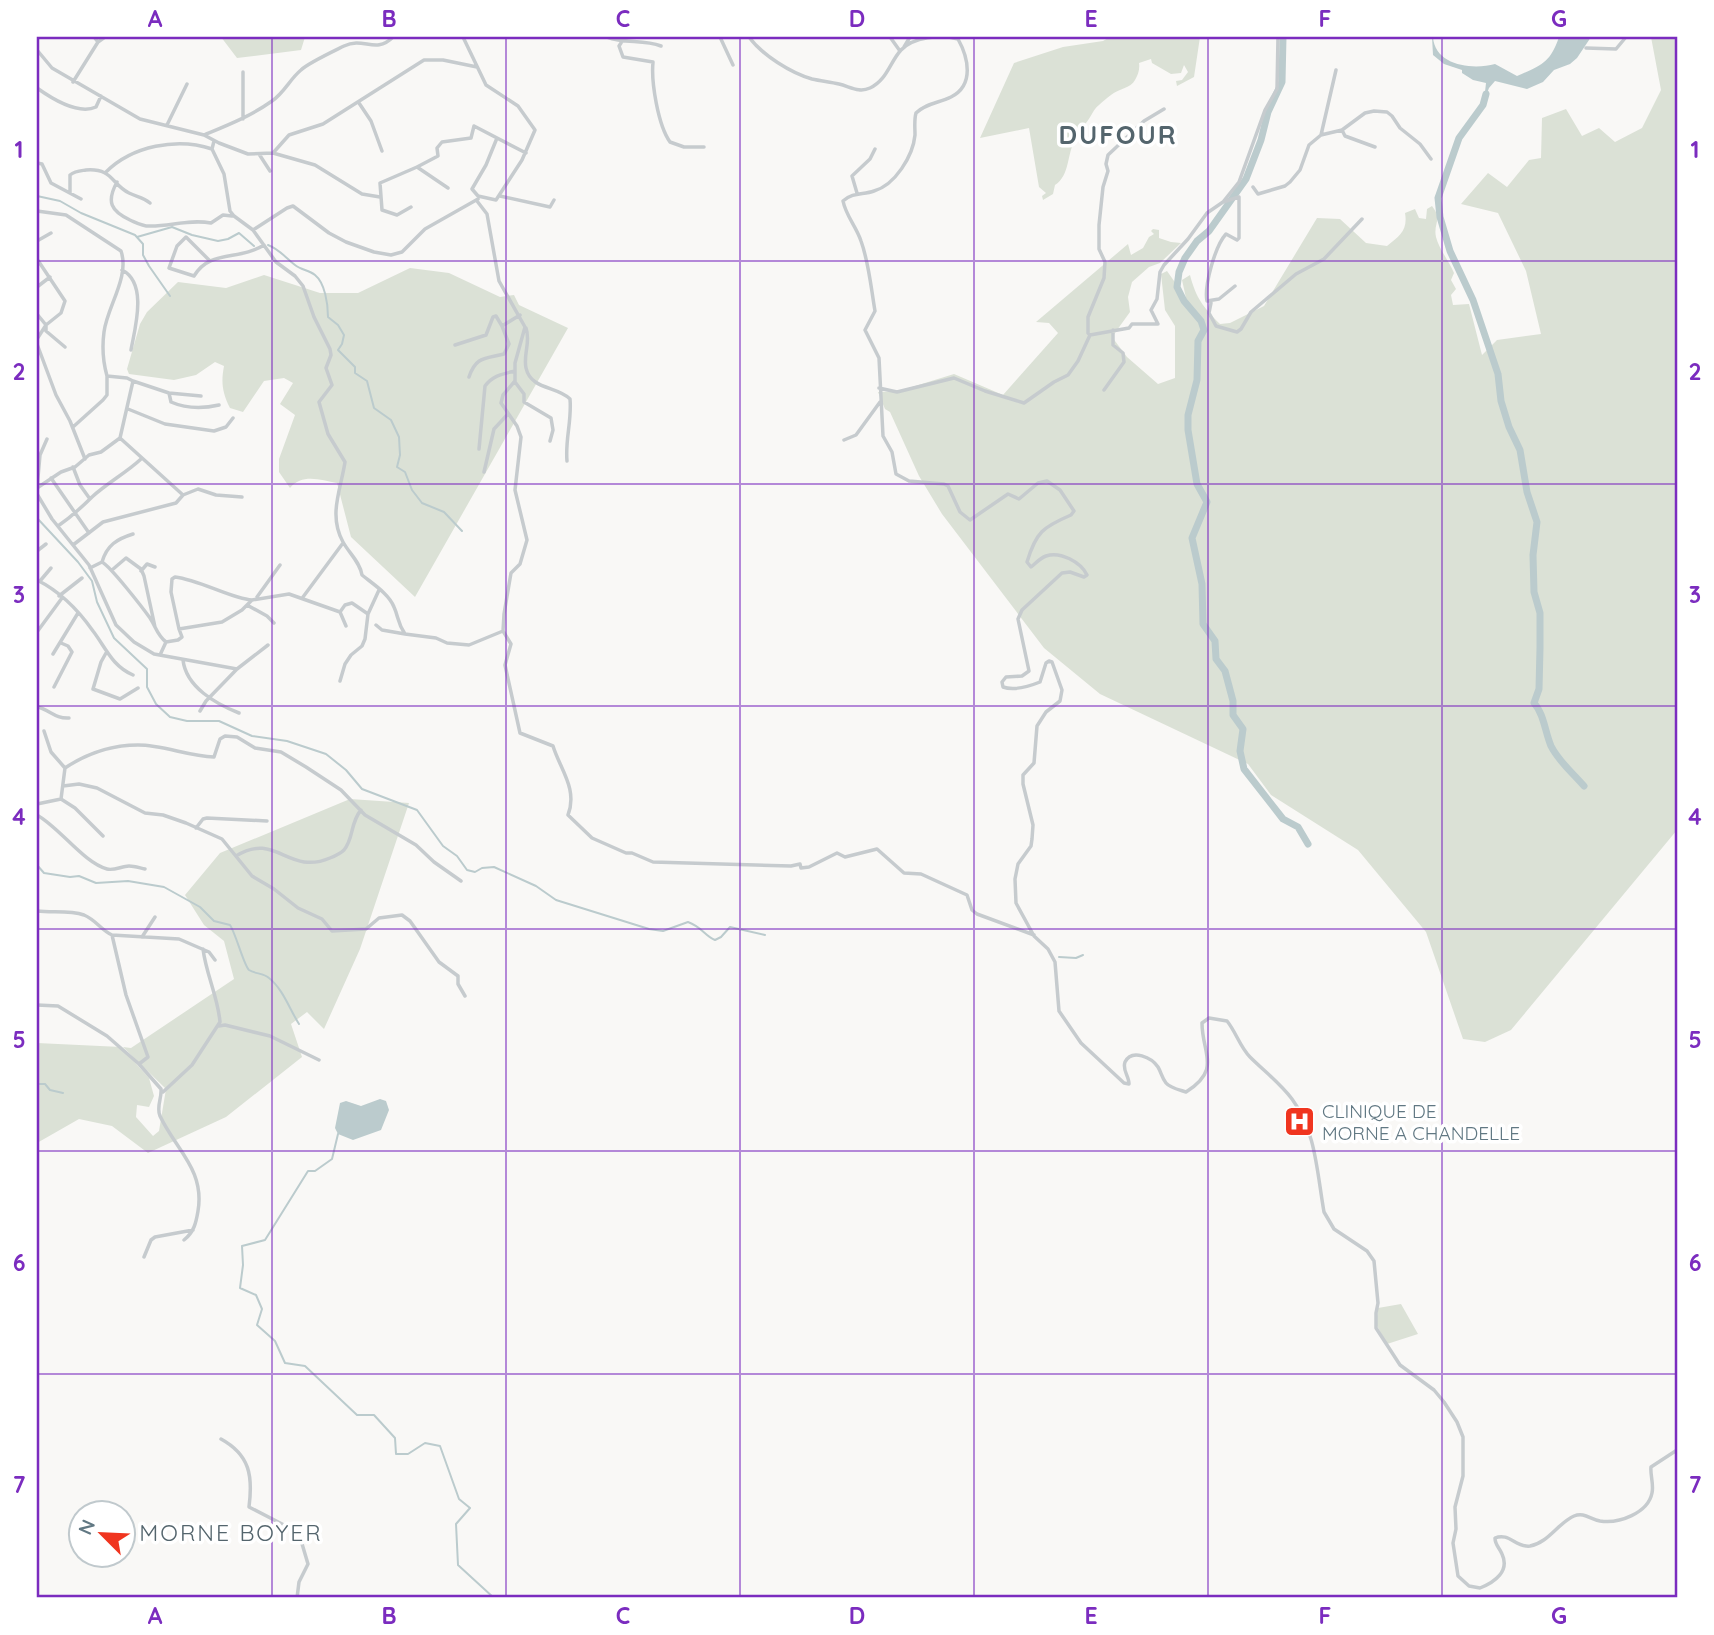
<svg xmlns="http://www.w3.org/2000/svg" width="1714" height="1635" font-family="Quicksand,sans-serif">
<rect width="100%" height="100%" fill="#f9f8f6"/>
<path fill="#dbe1d6" d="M221 37H305L301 50 237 58Z
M1110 37H1200L1194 77 1177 86 1176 81 1182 80 1188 72 1184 65 1181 73 1171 74 1152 63 1151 59 1139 63C1140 69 1138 75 1135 80 1131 88 1118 89 1111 95 1107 98 1103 101 1099 105 1091 111 1090 124 1077 130L1076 135 1072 137 1071 140H1075C1067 153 1070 176 1055 185L1053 194 1043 200 1042 196 1046 193 1039 187 1029 128 980 138 1014 63 1063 47 1103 41Z
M1651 37H1677V830L1511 1030 1485 1042 1463 1039 1426 932 1358 850 1271 795 1248 764 1100 694 1044 648 942 514 919 476 890 412 885 409 878 392 899 391 954 374 1003 395 1058 333 1049 323 1036 322 1128 244 1131 255 1143 248 1149 237 1154 234 1151 231 1153 229 1159 230V238L1171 242 1181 243 1160 263 1149 267 1132 282 1128 297 1130 312 1112 337 1127 357 1158 384 1175 378V326L1165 310 1161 274 1167 271 1186 298 1182 280 1190 275C1196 298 1203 307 1220 324L1230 323 1264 306 1317 218 1340 219 1366 243 1387 246C1400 236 1408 230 1405 213L1415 209 1419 218 1426 219 1427 209 1432 206C1443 220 1433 223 1436 237 1439 249 1449 261 1454 273L1451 280 1456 289 1451 295 1453 305 1469 304 1482 355 1497 340 1541 334 1526 271 1498 213 1461 204 1488 173 1507 187 1529 160 1541 158 1542 118 1566 109 1582 136 1599 128 1615 142 1642 128 1661 90Z
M410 268 449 273 500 297 514 295 519 305 568 328 415 597 351 537 337 483C321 480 302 473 290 488L279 472V459L295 415 280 404 293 383 284 378 264 381 243 412 230 408C222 392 221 382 224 366L215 362 196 375 174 380 129 374 127 369 140 324 147 312 178 282 226 288 264 275 320 293H358Z
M350 799 409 803 360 949 324 1029 307 1012 291 1024 302 1057 226 1117 148 1153 112 1126 79 1119 37 1143V1043L121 1047 149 1078 154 1096 149 1107 137 1105 136 1117 153 1136 159 1131 166 1089 123 1047 131 1048 234 979 224 941 204 925 185 895 220 853Z
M1401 1304 1418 1334 1387 1344 1376 1324 1378 1308Z"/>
<path fill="#bbcbcd" d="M1432 37H1433C1435 66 1473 70 1495 64L1517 76C1542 65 1550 63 1559 37H1591L1577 58 1570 64 1554 70 1543 82 1527 89 1495 81 1489 88 1484 101 1486 83 1473 80 1462 73V70L1444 64 1433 55Z
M380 1099 386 1101 389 1110 381 1130 353 1140 338 1134 335 1128 340 1103 346 1101 361 1106Z"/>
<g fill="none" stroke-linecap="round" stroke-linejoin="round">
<path stroke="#bbcbcd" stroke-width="2" d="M37 196 60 201 81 213 135 235 143 244V255L149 266 170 296
M137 237 172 227 192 235 218 241 228 239 239 233 254 246
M268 245C279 249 286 258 295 265 301 270 309 270 315 275 325 283 328 304 328 317L338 325 344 335 342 344 338 350 355 367V373L367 381 374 408 391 420 399 437 400 455 397 467 405 472 412 490 422 503 444 512 462 531
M37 518 78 562 92 581 97 602 114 638 147 669V687L156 704 170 717 187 721H219L252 736 287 741 326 754 346 770 362 789 417 810 443 846 457 856 467 870 475 872 482 868 494 867 536 886 556 900 649 929 663 931 688 922C702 927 705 936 715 940L721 937 730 927 765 935
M37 865 44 873 70 877 79 876 96 883 128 881 164 887 200 907 214 921 230 925C236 934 244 966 249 970 255 974 264 973 269 978 283 989 290 1010 299 1024
M1059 957 1076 958 1083 955
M37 1084H45L50 1090 63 1093
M338 1134 332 1159 315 1171H308L265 1240 242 1246 243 1265 240 1288 256 1295 262 1309 257 1325 275 1341 285 1363 305 1366 357 1415H374L395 1438 396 1454H408L425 1443 440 1446 459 1499 470 1508 456 1524 458 1565 494 1598"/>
<path stroke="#bbcbcd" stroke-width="7" d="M1283 37 1282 82 1268 112 1261 140 1246 179 1209 231 1197 241 1185 258 1179 272 1177 287 1184 301 1201 321 1204 330 1198 341 1197 380 1188 415V430L1197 484 1207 502 1192 538 1202 584 1203 624 1215 641 1216 659 1225 671 1233 701V715L1243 729 1240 751 1244 769 1283 819 1298 827 1308 844
M1486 94 1483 105 1459 138 1438 198 1440 217 1450 251 1473 300 1498 374 1501 401 1509 427 1520 450 1527 492 1537 522 1533 555 1534 592 1540 613V648L1539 689 1534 703C1544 714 1545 732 1551 746 1559 762 1572 772 1584 786"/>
<path stroke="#c6cbce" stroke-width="3.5" d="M94 37 98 42
M463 37 486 85 518 106 535 130 522 160 496 200 478 196 472 189 486 165 497 138
M607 37C625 44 643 39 661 46
M720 37 733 65
M749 37C762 55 791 73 812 79 821 81 830 82 839 84 851 87 859 93 870 88 887 80 890 62 901 50 913 37 941 34 958 39 968 57 975 85 951 97 939 103 926 103 916 113 914 120 915 127 915 135 913 156 895 185 874 191 863 195 853 192 843 201 846 216 856 226 861 241 869 263 871 288 875 311L865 330 879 358 883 436 892 452 896 474 909 481 944 484 948 486 960 512 970 520 1008 494 1019 499 1038 483 1047 481 1060 490 1074 511 1071 515C1043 527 1036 532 1027 562L1031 567C1036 563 1040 558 1046 556 1060 551 1081 562 1087 575L1084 577 1070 572 1062 573 1022 610 1018 619 1029 671 1022 676 1006 677 1002 682 1003 687C1014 691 1030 686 1040 682L1046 663 1049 661 1052 662 1062 690 1060 701 1046 712 1037 726 1034 763 1023 775V784L1033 825 1032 839 1031 846 1018 864 1015 879 1016 903 1034 936 1048 949 1055 962 1059 1011 1081 1043 1124 1083 1129 1084C1129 1076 1122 1070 1125 1062 1132 1048 1152 1058 1158 1067 1161 1072 1162 1078 1166 1083 1170 1088 1180 1090 1186 1092 1222 1069 1202 1054 1202 1023L1209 1018 1227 1021C1236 1032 1240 1047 1250 1057 1264 1071 1280 1083 1292 1099 1316 1131 1317 1173 1324 1212L1334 1229 1367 1251 1374 1261 1378 1303 1376 1313V1328L1400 1365 1434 1390 1444 1402 1457 1422 1463 1437V1476L1455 1507 1456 1529 1453 1543 1458 1576 1469 1586 1480 1588C1495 1582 1510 1571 1502 1554 1499 1547 1495 1545 1495 1538 1509 1532 1516 1548 1530 1546 1548 1543 1558 1523 1574 1516 1584 1512 1590 1519 1600 1521 1619 1524 1648 1513 1652 1493 1654 1484 1650 1475 1651 1467L1677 1450
M890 37 900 51
M621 43 619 46 623 57 653 62C651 82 658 125 670 142L684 147H704
M904 47 910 37
M1586 48 1616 49 1626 37
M37 50 52 68 140 119 204 135 219 143 248 154 273 153 315 165 362 194 380 197
M73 82 98 42 105 37
M37 88C51 98 78 115 96 107L101 96
M359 103 371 121 382 151
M243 119V72
M167 125 187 84
M1342 130 1345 136 1375 147
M204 135C228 125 251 116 272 101 284 93 290 79 301 70 308 63 334 51 344 46 364 36 375 55 393 37
M1321 135 1336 70
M214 141 212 149 224 174 230 211 234 216 253 230 276 262 295 276 303 286 314 317 330 349 331 355 326 368 332 385 319 402 328 434 345 462C341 489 328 515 343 542 349 553 360 562 362 575 373 584 389 594 394 607 399 618 397 622 405 634L436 638 447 643 469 645 503 631
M273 153 289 135 323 124 424 60H443L477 67
M259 154 270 171
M37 163 42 164 51 183 81 199
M417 167 438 156 437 148 442 142 471 138 474 126 526 153
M106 172C132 146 177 137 212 149
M117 182C106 202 111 211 130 220 137 223 144 227 151 226 171 226 190 219 211 223L223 215 232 216
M1253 187 1258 194 1285 186 1290 182 1300 170 1309 145 1321 135 1342 130 1365 113 1374 111 1387 112 1392 116 1400 128 1420 144 1431 159
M70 193V175C75 171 79 171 86 170 113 168 111 184 129 193 137 197 143 197 150 203
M857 193 852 176 870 159 875 149
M500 196 550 207 554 200
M477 201 487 214 499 281 525 327 515 363V381L503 395 501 403 517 426 521 437 515 490 527 540 520 564 511 573 504 614 503 631 511 644 505 665 520 733 553 746C560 769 578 789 568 815L592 838 626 853H632L653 862 791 866 800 864 801 868 809 867 837 853 845 857 877 849 904 873 921 874 967 895 972 910 977 914 1034 935
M1223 202 1239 182 1265 110 1277 89 1278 37
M411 207 397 215 382 210 380 183 417 167 448 188
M37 211 66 215 121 251C130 277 107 307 104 332 102 347 103 362 107 376
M253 230 287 208 293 206 329 233 346 242 374 252 391 255 402 252 425 229 478 199
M37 241 51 233
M37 259 65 301 61 313 46 325V331L65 347
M209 260 186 237 177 246 169 268 194 276C210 249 239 261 264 245
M122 270C148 283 135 328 131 350
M37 287 50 277
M1211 303 1209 313 1216 326 1237 332 1241 329 1251 312 1296 274 1324 259 1362 219
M37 314 46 325 37 339
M526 328C531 342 523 354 526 368 531 390 557 386 570 399 572 421 565 439 567 461
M1090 335 1129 328 1132 324H1158L1151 310 1157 299 1160 272 1164 265 1188 239 1207 213 1223 202 1239 197V238L1237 240 1226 234C1215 246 1204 286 1207 301L1219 299 1235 286
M37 344 56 395 70 421 85 459
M455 345 486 335 493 317 496 316 502 326
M469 377C476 356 485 359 504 354L509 344 502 326 520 315
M133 381 169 393 201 396
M515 382 524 394V402L551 418 553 430 550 441
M879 388 897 392 954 378 985 391 1024 403 1054 382 1068 375 1078 361 1090 335 1088 333V317L1104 278 1105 262 1099 249V225L1103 187 1108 171 1106 164 1108 155 1144 121 1164 109
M1104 390 1124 362 1123 353 1113 345V330
M169 393 171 402C187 409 202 409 219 405
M128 409 165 424 214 431 226 427 233 418
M73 427 103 400 107 395V376L127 378 133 381 120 438
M120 438 183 495
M844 440 856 435 880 402
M479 449 485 386C493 375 503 374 515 371
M73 467 80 485 90 499
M484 472 494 429 508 414
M51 478 89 533
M37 488 61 472 75 467 89 455 101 452 120 438
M37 488 40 455 47 439
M37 494 52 519 89 565 116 625 134 642 154 654 237 669 268 645
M58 526C71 517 81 508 92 497 107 483 126 473 141 459
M73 545 103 522 176 503 183 495 198 489 216 495 242 497
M37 551 46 544
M102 562C107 545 117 539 133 534
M90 568 102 562C111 567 142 607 150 618 156 627 157 635 166 642L160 655
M112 570 126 558 141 569 144 576 155 627
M141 571 147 564 155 567
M37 580C59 591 79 611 93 631 106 648 112 666 133 675
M40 581 51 568
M59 596 82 578
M257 597 280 565
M303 597 343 543
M247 605 267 616 274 623
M340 612 345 605 352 603 368 614
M340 612 346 626
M376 625 382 630 405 634
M179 629 171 592 172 579 175 577C200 580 232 599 252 600
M37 632 62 598
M166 642 178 640 182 637 179 629 222 622 242 610 252 600 289 594 340 612
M106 653 101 662 93 689 120 699 138 688
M53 654 78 613
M183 660C186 687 216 704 239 713
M340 681 345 664 351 655 362 646 365 639 368 614 379 590
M54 687 72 652 68 646 61 643
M37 707C49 709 55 719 69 718
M200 711 206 701 237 669
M44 731 51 752 65 768
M63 786 79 784 97 788 145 813 163 815 186 823 222 839 252 876 274 889 298 908 322 919 332 931 366 929 379 918 402 915 410 921 439 962 458 976V984L465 996
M61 799 65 768C86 754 111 745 138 745 163 745 188 756 214 757L220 739 225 736 237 737 255 748 281 752 306 767 341 790 365 815 416 845 434 862 461 881
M37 804 61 799 75 808 103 836
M37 815C60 828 84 863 107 869 114 871 122 866 129 866 134 866 140 868 145 869
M196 828 203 819 207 818 267 821
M236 856C276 831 288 876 330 858 335 856 340 854 344 850 354 838 350 823 361 810
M37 911C52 913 69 910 84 915 96 920 101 930 112 935L179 939 209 952 215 960
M112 935 126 995 148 1057 139 1064
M142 937 155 917
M37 1005 58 1006 107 1036 139 1064 161 1089C162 1098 156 1107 160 1116 176 1150 205 1170 198 1211 196 1223 194 1232 184 1240
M219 1026 225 1025 270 1036 319 1060
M163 1092 192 1065 220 1022C218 997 206 974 203 949
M144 1257 151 1240 155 1237 193 1230
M221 1439C250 1455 253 1476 249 1507L284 1525 300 1537 308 1564 299 1582 297 1598"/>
</g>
<path fill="none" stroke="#7b2cbf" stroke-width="2" stroke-opacity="0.55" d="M272 37V1598M506 37V1598M740 37V1598M974 37V1598M1208 37V1598M1442 37V1598M37 261H1677M37 484H1677M37 706H1677M37 929H1677M37 1151H1677M37 1374H1677"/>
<defs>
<symbol id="hospital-square" viewBox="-11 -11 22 22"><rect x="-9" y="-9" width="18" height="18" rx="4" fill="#f0351f" stroke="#fff"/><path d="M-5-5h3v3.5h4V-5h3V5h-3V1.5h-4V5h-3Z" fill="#fff"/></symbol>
</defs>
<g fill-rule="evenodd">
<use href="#hospital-square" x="1282" y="1104" width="35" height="35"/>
</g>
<g text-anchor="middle" stroke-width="7" stroke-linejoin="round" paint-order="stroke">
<g font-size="19" fill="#617883" stroke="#fff" text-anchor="start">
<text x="1322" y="1118">CLINIQUE DE<tspan x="1322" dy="22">MORNE A CHANDELLE</tspan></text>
</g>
<g font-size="23" letter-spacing="2" fill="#54656d" stroke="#fff">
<text x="231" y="1541">MORNE BOYER</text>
</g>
<g font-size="26" font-weight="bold" letter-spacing="2" fill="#54656d" stroke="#fff">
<text x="1118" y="144">DUFOUR</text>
</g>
</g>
<rect width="1714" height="1635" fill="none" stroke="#ffffff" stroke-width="77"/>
<g transform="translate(102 1534) rotate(294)"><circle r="33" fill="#ffffff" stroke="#c0c9cd" stroke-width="2"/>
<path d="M0-5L12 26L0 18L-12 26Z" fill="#f0351f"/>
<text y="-10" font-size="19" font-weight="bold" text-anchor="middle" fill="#617883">N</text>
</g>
<rect x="38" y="38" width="1638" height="1558" fill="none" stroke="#7b2cbf" stroke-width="2.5"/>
<g font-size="23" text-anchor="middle" font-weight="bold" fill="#7b2cbf">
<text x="155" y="27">A</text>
<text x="389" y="27">B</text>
<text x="623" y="27">C</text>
<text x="857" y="27">D</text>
<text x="1091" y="27">E</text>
<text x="1325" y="27">F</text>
<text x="1559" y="27">G</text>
<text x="19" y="158">1</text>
<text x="1695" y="158">1</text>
<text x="19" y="380">2</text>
<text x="1695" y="380">2</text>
<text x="19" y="603">3</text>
<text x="1695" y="603">3</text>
<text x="19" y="825">4</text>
<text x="1695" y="825">4</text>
<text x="19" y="1048">5</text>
<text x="1695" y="1048">5</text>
<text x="19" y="1271">6</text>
<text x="1695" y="1271">6</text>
<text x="19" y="1493">7</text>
<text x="1695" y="1493">7</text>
<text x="155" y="1624">A</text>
<text x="389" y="1624">B</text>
<text x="623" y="1624">C</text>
<text x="857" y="1624">D</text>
<text x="1091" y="1624">E</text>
<text x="1325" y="1624">F</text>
<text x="1559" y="1624">G</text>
</g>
</svg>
